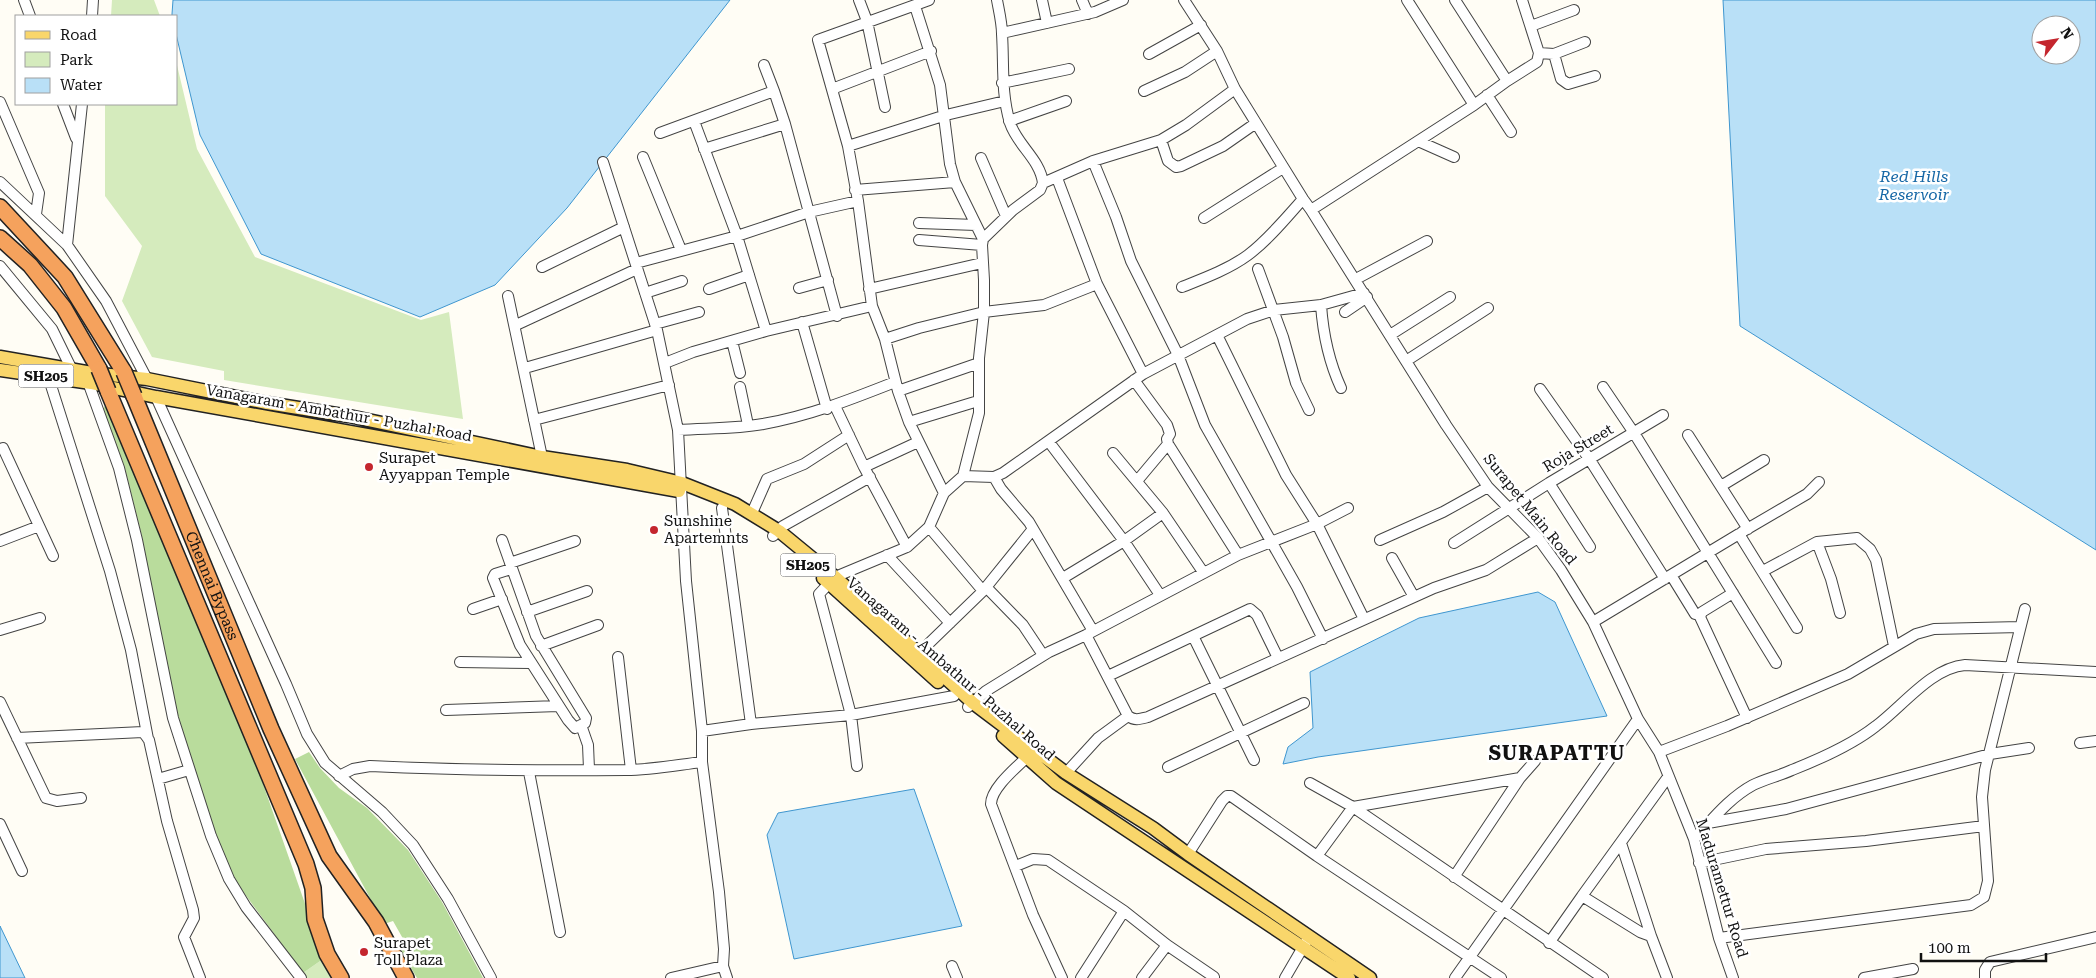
<svg xmlns="http://www.w3.org/2000/svg" width="2096" height="978" font-family="'Roboto Serif',serif">
<rect width="100%" height="100%" fill="#fffdf5"/>
<path fill="#d5ebbd" d="M112 0H154L160 16H111Z
M176 61 197 149 255 257 421 320 449 312 463 419 224 380V371L152 357 122 301 142 246 105 196V104H176Z
M323 959 335 978H306L303 973Z"/>
<path fill="#b9dc9c" d="M106 403 241 721 316 935 323 959 303 973 233 878 215 834 177 717 142 537 124 465 103 410Z
M309 752 320 768 339 788 367 808 408 850 442 902 483 978H417L400 949 406 944 393 921 384 924 295 759Z"/>
<path fill="#b9e0f7" stroke="#3f96cf" fill-rule="evenodd" d="M173 0H730L567 208 495 285 420 317 261 254 200 135 176 34V16H172V14Z
M1723 0H2096V550L1740 326ZM2041 25H2071V55H2041Z
M1538 592 1555 602 1607 716 1318 757 1283 764 1288 747 1313 728 1310 672 1419 618Z
M914 789 962 926 794 959 767 835 778 813Z
M0 926 25 978H0Z"/>
<g fill="none" stroke-linecap="round" stroke-linejoin="round">
<defs>
<path id="minor" d="M24 0 30 16
M859 0 867 21 885 107
M929 0 818 40 848 146 858 201 872 306 885 339 898 391 909 422 944 493
M1042 0 1047 23
M1082 0 1088 14
M1184 0 1217 51 1235 89 1303 199 1311 210 1474 105 1507 81 1455 0
M1407 0 1474 105
M915 6 940 85 950 164 955 182 983 239
M92 16 93 0
M1531 26 1574 10
M1002 33 1095 12 1123 0
M1539 53 1554 54 1561 79 1568 84 1595 76
M1149 54 1201 25
M1554 54 1585 42
M764 65 774 91 785 124 837 316
M1507 81 1537 62 1539 53 1522 0
M1002 83 1069 69
M832 89 931 51
M1144 91 1185 72 1217 51
M1487 95 1511 132
M0 102 39 193 36 214
M63 104 76 138
M694 121 737 236 766 331
M1009 121 1066 101
M660 133 774 91
M1161 140 1168 161 1176 167 1181 166 1223 146 1256 123
M1418 141 1454 157
M848 146 946 115 1005 101
M704 149 785 124
M643 157 681 250
M981 158 1006 216
M1093 161 1116 217 1131 261 1178 355 1205 425 1297 587 1323 639
M603 162 657 330 678 430 686 581 702 731V762L719 892 724 949 723 966 727 978
M1057 178 1097 284 1143 374
M0 182 67 245 106 301 147 379
M1043 183 1093 161 1161 140 1186 125 1235 89
M855 190 955 182
M1311 210 1446 425 1488 487 1538 538 1561 570 1593 622 1638 719 1659 752 1694 839 1719 938 1733 978
M1204 218 1283 168
M919 223 976 225
M919 240 982 245
M67 245 82 104
M636 263 737 236 809 212 858 201
M0 266 52 329 74 374
M542 267 624 227
M1258 269 1283 337 1296 383 1309 410
M1356 279 1427 241
M1182 287C1205 278 1229 269 1248 255 1269 239 1286 218 1303 199
M799 288 828 280
M709 289 749 275
M869 289 982 263
M645 293 682 281
M508 296 542 457
M1321 305C1323 333 1329 362 1341 388
M1345 312 1367 297
M802 322 827 409
M655 324 699 312
M516 325 637 269
M1217 335 1286 475 1317 524 1364 619
M1390 335 1450 297
M885 339 919 328 984 312 1044 305 1097 284
M732 341 740 373
M1406 361 1488 308
M665 363 693 352 766 331 872 306
M525 368 657 330
M48 376 110 571 131 650 148 739
M1134 380 1167 425 1170 434 1167 439 1168 444 1137 481
M88 382 119 468 137 540 173 718 211 836 229 879 246 907 301 978
M740 387 748 425
M1603 387 1634 433 1776 663
M1540 389 1590 460 1665 579
M898 391 979 363
M156 397 286 684 307 734 325 763 382 812 413 845 448 899 491 978
M835 406 864 467 907 547
M534 420 669 385
M909 422 978 401
M678 430C706 428 735 429 763 424 809 416 852 399 895 382
M1688 435 1748 529
M1049 442 1124 541 1160 595
M1168 444 1238 555
M3 448 53 556
M1113 453 1163 513 1203 572
M864 467 918 442
M963 476 994 477 1003 473 1143 374 1247 319 1274 310 1321 305 1364 293
M994 477 1001 489 1029 522 1093 631
M1549 483 1590 547
M1721 486 1764 460
M722 508 751 724
M752 513 767 479 804 464 849 435
M929 527 983 591
M1742 532 1807 494 1819 482
M773 536 783 526 870 477
M502 540 536 636 586 718 585 723 575 728 568 720 520 645 493 578 495 574 511 569
M1380 540 1443 512 1488 487
M0 541 39 526
M1817 542 1831 579 1840 613
M1454 543 1549 483 1663 415
M887 555 950 623
M1392 558 1414 597
M510 563 575 541
M1763 571 1817 542 1857 538 1870 549 1876 560 1894 646
M1671 575 1695 614
M1063 578 1124 541 1163 513
M987 588 1023 625 1043 655
M1733 593 1702 612 1700 617 1747 718
M473 609 502 599
M527 612 587 591
M1593 622 1739 534 1797 628
M0 630 40 618
M1086 635 1128 716C1135 721 1140 719 1148 717L1434 588 1486 570 1538 538
M1193 636 1254 760
M541 646 598 625
M919 653 983 591 1033 529
M618 657 631 770
M460 662 531 663
M1108 676 1250 609 1257 615 1278 658
M0 702 46 798 57 801 81 798
M968 707 986 691 1049 652 1086 635 1238 555 1317 524 1348 508
M446 710 558 706
M581 725 588 745 589 769
M702 731 751 724 851 715 954 696
M17 738 143 732 149 740 167 821 193 910 194 918 184 937 200 978
M2080 743 2096 741
M1659 752 1727 726 1848 674 1916 634 1934 629 2020 627
M1028 756C1017 767 991 788 991 804L1033 915 1062 978
M857 766 851 715 819 594 835 577 907 547 929 527 944 493 963 476 979 413V358L984 312V280L982 245 983 239 1013 210 1040 190 1043 183C1040 159 1017 145 1010 123 1001 93 1004 65 1002 34 1002 23 999 11 997 0
M1168 767 1304 703
M529 772 560 932
M1066 773 1098 738 1128 716
M339 776 353 769 370 766C456 770 541 771 626 770 651 770 677 765 702 762
M158 779 189 770
M1310 783 1353 807 1603 978
M1708 823 1786 809 1990 754 2029 748
M0 824 22 871
M1694 839C1712 820 1729 798 1753 785 1765 779 1779 776 1792 770 1820 759 1852 745 1876 726 1903 706 1931 668 1965 665L2096 672
M1621 843 1651 936
M1188 854 1222 801 1227 796H1231L1317 856 1501 978
M1317 856 1353 807 1520 778
M1699 863 1766 849 1866 841 1984 826
M1016 866 1033 859 1048 860 1124 911 1081 978
M1454 877 1520 778 1535 761
M1582 896 1668 777
M1124 911 1167 945 1214 977
M1719 938 1971 905 1984 897 1988 881 1982 797 1985 770 2025 609
M1549 943 1582 896 1640 932 1651 936 1667 978
M952 966 957 978
M671 978 723 966
M1142 978 1167 945
M1285 978 1306 942
M1455 978 1638 719
M1864 978 1913 969
M1985 978V970L1990 962 2096 937"/>
<path id="major" d="M0 357 92 373 147 379 267 403 349 416 542 457 627 470 682 483 735 504 779 531 835 577 973 703 1066 773 1153 828 1188 854 1370 978
M0 370 91 383 156 397 679 491
M823 578 938 682
M1003 736 1056 783 1349 978"/>
<g id="highway">
<path d="M0 207 65 277 124 372"/>
<path d="M0 238 30 265 64 308 99 369"/>
<path d="M108 391 306 864 313 888 315 919 327 954 341 978"/>
<path id="s1" d="M134 396 271 729 329 856 376 922 406 978"/>
</g>
</defs>
<use href="#minor" stroke="#444" stroke-width="12"/>
<use href="#major" stroke="#222" stroke-width="15"/>
<use href="#highway" stroke="#222" stroke-width="18"/>
<use href="#minor" stroke="#fff" stroke-width="10"/>
<use href="#major" stroke="#f9d66b" stroke-width="12"/>
<use href="#highway" stroke="#f5a25d" stroke-width="15"/>
<defs>
<path id="highway-bridge" d="M99 369 108 391
M124 372 134 396"/>
</defs>
<use href="#highway-bridge" stroke="#222" stroke-width="18" stroke-linecap="butt"/>
<use href="#highway-bridge" stroke="#f5a25d" stroke-width="15"/>
</g>
<g fill="#c4262e" stroke="#fff" stroke-width="2">
<circle cx="369" cy="467" r="5"/>
<circle cx="654" cy="530" r="5"/>
<circle cx="364" cy="952" r="5"/>
</g>
<g text-anchor="middle" stroke-width="5" stroke-linejoin="round" paint-order="stroke">
<g fill="#fff" stroke="#585858" stroke-width="1">
<rect x="18.5" y="364.5" width="55" height="23" rx="4"/>
<rect x="780.5" y="553.5" width="55" height="23" rx="4"/>
</g>
<g font-size="14" font-weight="bold" fill="#111">
<text x="46" y="381">SH205</text>
<text x="808" y="570">SH205</text>
</g>
<g font-size="15" fill="#111" stroke="#fff">
<text transform="translate(339 413) rotate(10)" y="5">Vanagaram - Ambathur - Puzhal Road</text>
<text transform="translate(1578 448) rotate(-31)" y="5">Roja Street</text>
<text transform="translate(1530 509) rotate(51)" y="5">Surapet Main Road</text>
<text dy="5" stroke="none"><textPath href="#s1" startOffset="205">Chennai Bypass</textPath></text>
<text transform="translate(951 669) rotate(41)" y="5">Vanagaram - Ambathur - Puzhal Road</text>
<text transform="translate(1722 888) rotate(73)" y="5">Maduramettur Road</text>
</g>
<g font-size="15" fill="#111" stroke="#fff" text-anchor="start">
<text x="379" y="463">Surapet<tspan x="379" dy="17">Ayyappan Temple</tspan></text>
<text x="664" y="526">Sunshine<tspan x="664" dy="17">Apartemnts</tspan></text>
<text x="374" y="948">Surapet<tspan x="374" dy="17">Toll Plaza</tspan></text>
</g>
<g font-size="16" font-style="italic" fill="#1768a6" stroke="#fff">
<text x="1914" y="182">Red Hills<tspan x="1914" dy="18">Reservoir</tspan></text>
</g>
<g font-size="20" font-weight="bold" letter-spacing="1" fill="#111" stroke="#fff">
<text x="1557" y="760">SURAPATTU</text>
</g>
</g>
<rect x="15" y="15" width="162" height="90" fill="#ffffff" stroke="#a0a0a0"/>
<rect x="25" y="31" width="25" height="8" fill="#f9d66b" stroke="#a0a0a0"/>
<text x="60" y="40" font-size="15" fill="#111111">Road</text>
<rect x="25" y="52" width="25" height="15" fill="#d5ebbd" stroke="#a0a0a0"/>
<text x="60" y="65" font-size="15" fill="#111111">Park</text>
<rect x="25" y="78" width="25" height="15" fill="#b9e0f7" stroke="#a0a0a0"/>
<text x="60" y="90" font-size="15" fill="#111111">Water</text>
<g transform="translate(2056 40) rotate(59)"><circle r="24" fill="#ffffff" stroke="#a0a0a0"/>
<path d="M0-4L9 19L0 12L-9 19Z" fill="#c4262e"/>
<text y="-8" font-size="14" font-weight="bold" text-anchor="middle" fill="#111111">N</text>
</g>
<path d="M1921 953v8h125v-8" fill="none" stroke="#111111" stroke-width="2.5"/>
<text x="1928" y="953" font-size="15" fill="#111111" stroke="#ffffff" stroke-width="4" paint-order="stroke">100 m</text>
</svg>
